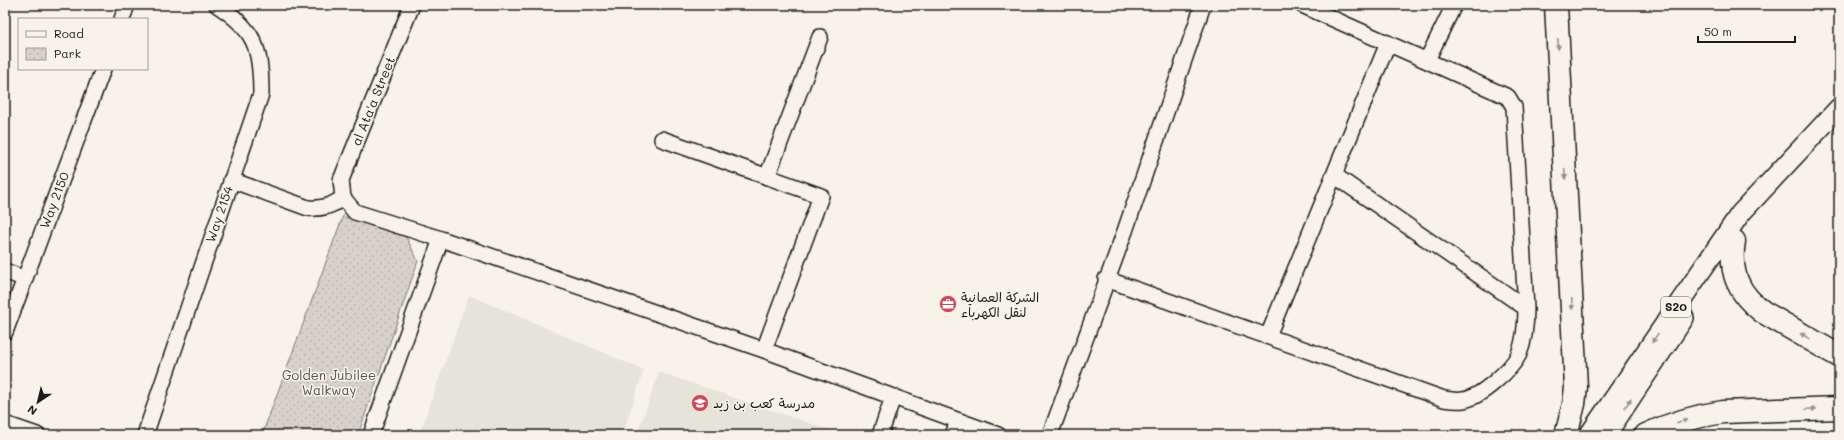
<svg xmlns="http://www.w3.org/2000/svg" width="1844" height="440" font-family="Mali,'Playpen Sans Arabic',sans-serif">
<defs>
<pattern id="park-dots" width="8" height="8" patternUnits="userSpaceOnUse"><rect width="8" height="8" fill="#d7d3cb"/><path d="M2 2h.1M6 6h.1" fill="none" stroke="#b8b5ae" stroke-width="1.8" stroke-linecap="round"/></pattern>
</defs>
<rect width="100%" height="100%" fill="#f7f3e8"/>
<filter id="ink" filterUnits="userSpaceOnUse"><feTurbulence type="fractalNoise" baseFrequency=".025" numOctaves="2"/><feDisplacementMap in="SourceGraphic" scale="8" xChannelSelector="R" yChannelSelector="G"/><feConvolveMatrix kernelMatrix="1 2 1 2 8 2 1 2 1" color-interpolation-filters="sRGB"/></filter>
<g filter="url(#ink)">
<path fill="#e6e3d9" d="M469 295 644 370 622 435H419Z
M659 372 844 435H637Z"/>
<path fill="url(#park-dots)" stroke="#7a7874" d="M343 216 406 237 418 261 358 435H262Z"/>
<g fill="none" stroke-linecap="round" stroke-linejoin="round">
<defs>
<path id="minor" d="M122 19 127 5
M1427 60 1454 5
M662 139 821 196 764 350
M1334 175 1526 308
M767 177 820 37
M231 180 308 208C323 209 331 206 343 198
M343 198 355 212 441 239 764 350 998 435
M343 198 341 180 412 5
M5 271 25 279
M1106 279 1444 399C1450 400 1457 401 1463 400 1480 398 1512 369 1519 354 1525 339 1526 324 1526 308L1514 107 1508 97 1302 5
M5 332 103 69
M1268 336 1388 43
M5 424 37 435
M145 435 261 94C261 49 256 30 217 5
M371 435 441 239
M880 435 893 397
M953 435 958 421
M1050 435 1125 231 1203 5"/>
<path id="major" d="M1589 435 1740 214 1839 108
M1606 435 1684 318"/>
<path id="highway" d="M1556 5 1576 387 1574 404 1566 435
M1734 241C1729 272 1738 294 1763 312L1839 356
M1646 435C1671 423 1696 416 1723 412L1839 408"/>
</defs>
<use href="#minor" stroke="#1c1c1c" stroke-width="18"/>
<use href="#major" stroke="#1c1c1c" stroke-width="22"/>
<use href="#highway" stroke="#1c1c1c" stroke-width="25"/>
<use href="#minor" stroke="#f7f3e8" stroke-width="15"/>
<use href="#major" stroke="#f7f3e8" stroke-width="19"/>
<use href="#highway" stroke="#f7f3e8" stroke-width="22"/>
</g>
<defs><path id="oneway-solid" d="M-6-.8H1V-3.2L6.5 0L1 3.2V.8H-6Z"/></defs>
<g fill="#94928c">
<use href="#oneway-solid" transform="translate(1558 44) rotate(87)"/>
<use href="#oneway-solid" transform="translate(1565 174) rotate(87)"/>
<use href="#oneway-solid" transform="translate(1572 304) rotate(87)"/>
<use href="#oneway-solid" transform="translate(1805 336) rotate(-150)"/>
<use href="#oneway-solid" transform="translate(1655 338) rotate(124)"/>
<use href="#oneway-solid" transform="translate(1628 403) rotate(-56)"/>
<use href="#oneway-solid" transform="translate(1811 409) rotate(-2)"/>
<use href="#oneway-solid" transform="translate(1682 421) rotate(-16)"/>
</g>
</g>
<defs>
<symbol id="office-disc" viewBox="-11 -11 22 22"><circle r="9.5" fill="#d1495b" stroke="#f7f3e8"/><path d="M-6-3h4V-5.5h4V-3h4V5H-6ZM-1-4.5V-3h2v-1.5ZM-6 0V1H6V0Z" fill="#fff"/></symbol>
<symbol id="school-disc" viewBox="-11 -11 22 22"><circle r="9.5" fill="#d1495b" stroke="#f7f3e8"/><path d="M0-5L7-2L0 1L-7-2ZM-4 1L0 2.5L4 1V4Q0 6-4 4Z" fill="#fff"/></symbol>
</defs>
<g fill-rule="evenodd">
<use href="#office-disc" x="938" y="294" width="20" height="20"/>
<use href="#school-disc" x="690" y="393" width="20" height="20"/>
</g>
<g text-anchor="middle" stroke-width="3" stroke-linejoin="round" paint-order="stroke">
<rect fill="#f7f3e8" stroke="#5e5c59" stroke-width="1" x="1661" y="297" width="30" height="20" rx="3"/>
<g font-size="12" font-weight="bold" fill="#1c1c1c">
<text x="1676" y="311">S20</text>
</g>
<g font-size="13" fill="#1c1c1c" stroke="#f7f3e8">
<text transform="translate(373 101) rotate(-68)" y="5">al Ata'a Street</text>
<text transform="translate(54 200) rotate(-69)" y="5">Way 2150</text>
<text transform="translate(219 214) rotate(-71)" y="5">Way 2154</text>
</g>
<g font-size="13" fill="#1c1c1c" stroke="#f7f3e8" text-anchor="start">
<text x="961" y="302">الشرکة العمانیة<tspan x="961" dy="15">لنقل الکهرباء</tspan></text>
<text x="713" y="408">مدرسة كعب بن زيد</text>
</g>
<g font-size="13" fill="#545351" stroke="#f7f3e8">
<text x="329" y="380">Golden Jubilee<tspan x="329" dy="15">Walkway</tspan></text>
</g>
</g>
<rect width="1844" height="440" fill="none" stroke="#f7f3e8" stroke-width="20"/>
<rect x="10" y="10" width="1824" height="420" fill="none" stroke="#1c1c1c" stroke-width="1.5" filter="url(#ink)"/>
<rect x="18" y="18" width="130" height="52" fill="#f7f3e8" stroke="#9f9d96"/>
<rect x="26" y="31" width="20" height="6" fill="#f7f3e8" stroke="#9f9d96"/>
<text x="54" y="38" font-size="12" fill="#1c1c1c">Road</text>
<rect x="26" y="48" width="20" height="12" fill="url(#park-dots)" stroke="#9f9d96"/>
<text x="54" y="58" font-size="12" fill="#1c1c1c">Park</text>
<g transform="translate(38 402) rotate(215)" stroke="#f7f3e8" stroke-width="3" paint-order="stroke">
<path d="M0-3L7 15L0 10L-7 15Z" fill="#1c1c1c"/>
<text y="-6" font-size="11" font-weight="bold" text-anchor="middle" fill="#1c1c1c">N</text>
</g>
<path d="M1698 36v6h97v-6" fill="none" stroke="#1c1c1c" stroke-width="2"/>
<text x="1704" y="36" font-size="12" fill="#1c1c1c" stroke="#f7f3e8" stroke-width="3" paint-order="stroke">50 m</text>
</svg>
